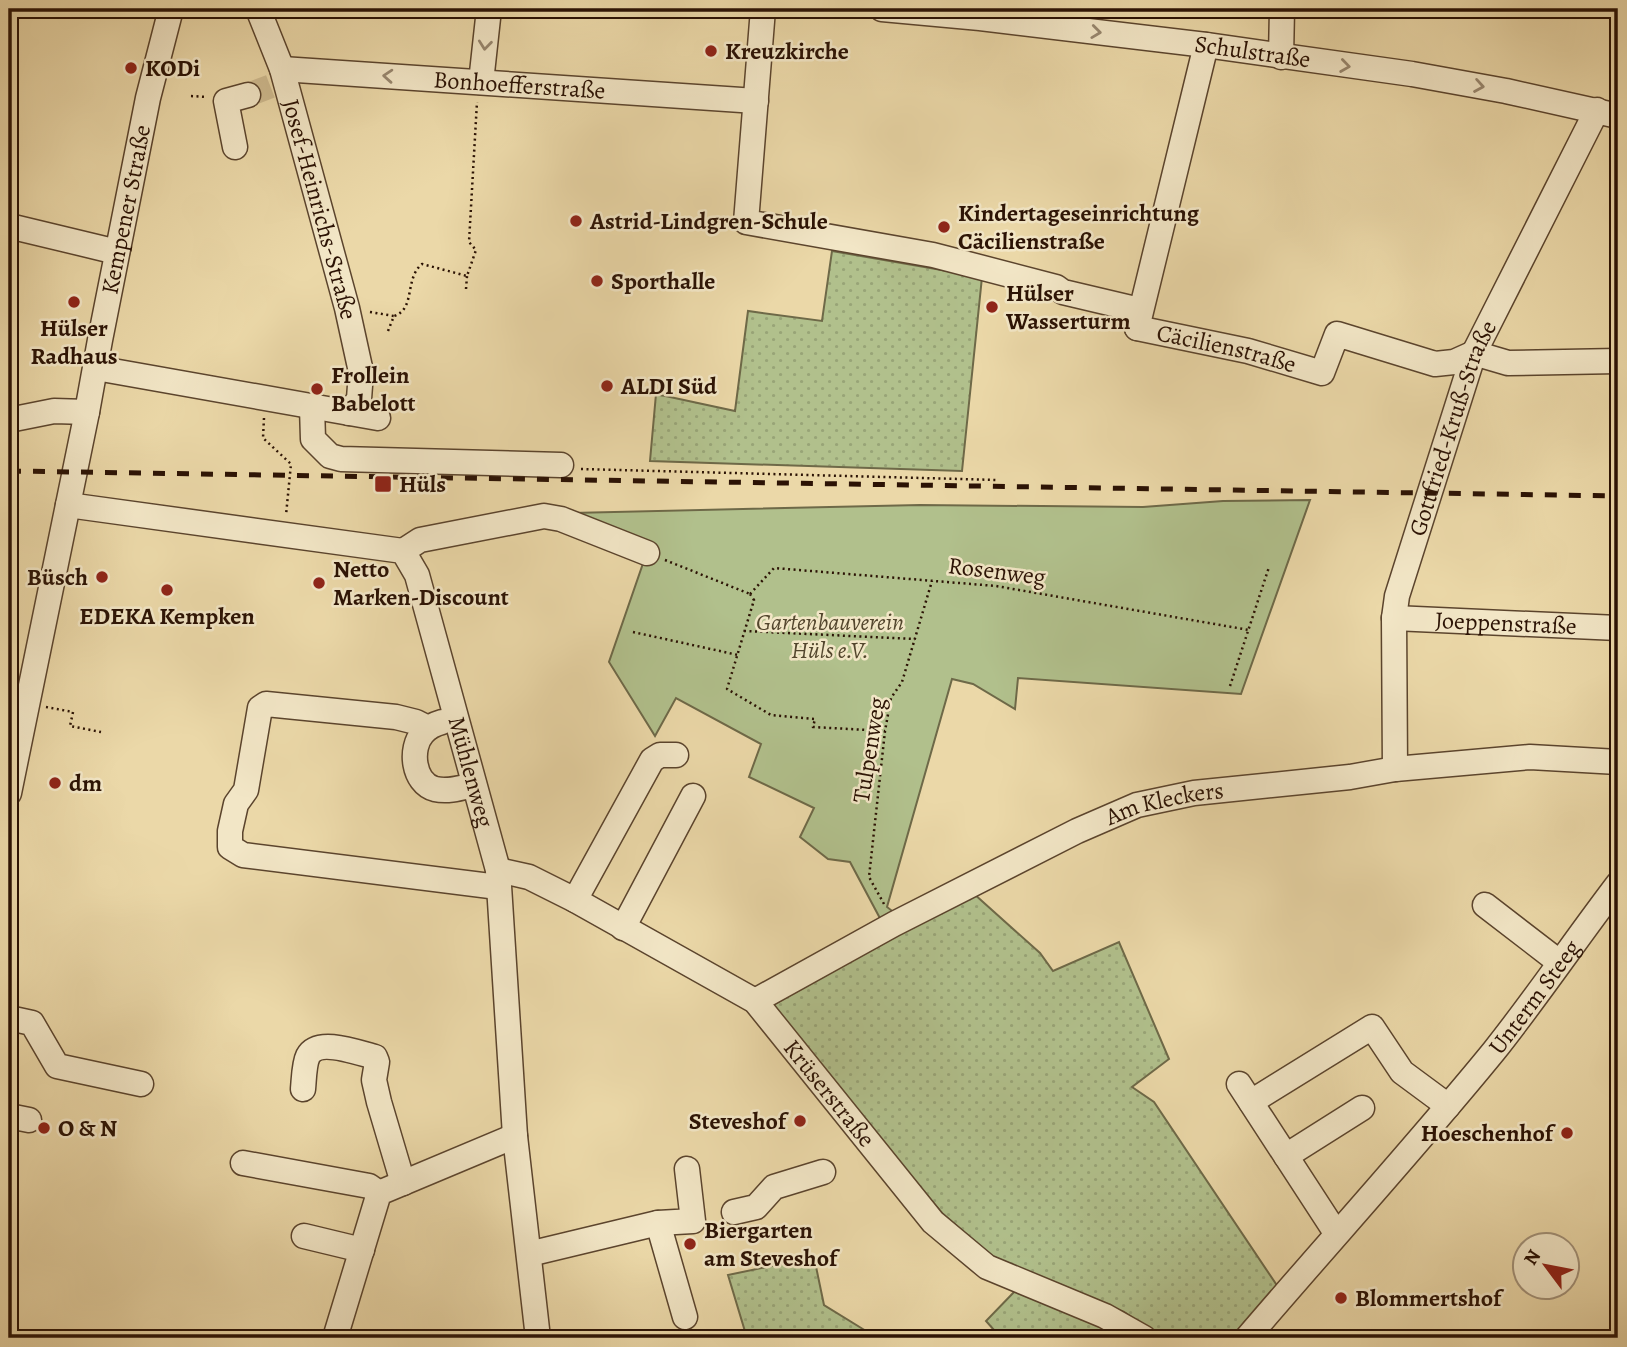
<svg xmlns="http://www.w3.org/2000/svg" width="1627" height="1347" font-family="Alegreya,serif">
<defs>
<pattern id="grass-dots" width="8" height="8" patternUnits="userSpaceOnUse" patternTransform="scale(1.75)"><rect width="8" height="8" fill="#b1c08c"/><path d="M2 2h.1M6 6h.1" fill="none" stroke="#98a477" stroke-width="1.8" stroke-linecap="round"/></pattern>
</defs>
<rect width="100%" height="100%" fill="#ebd8a8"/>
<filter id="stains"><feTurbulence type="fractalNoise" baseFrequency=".00286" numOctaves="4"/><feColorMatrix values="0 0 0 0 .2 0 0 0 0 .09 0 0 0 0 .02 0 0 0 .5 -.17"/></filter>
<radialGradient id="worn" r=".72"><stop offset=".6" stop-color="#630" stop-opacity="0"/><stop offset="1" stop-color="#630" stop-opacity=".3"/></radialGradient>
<path fill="url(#grass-dots)" stroke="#6e6948" stroke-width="2" d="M832 251 982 277 962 471 650 461 656 394 735 411 748 311 822 321Z
M973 893 1040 953 1053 971 1119 942 1169 1059 1132 1087 1154 1102 1278 1287 1235 1338H1162L1124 1312 993 1257 942 1213 870 1129 771 1006Z
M814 1257 824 1305 871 1334 869 1338H747L728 1275Z
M1016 1290 1132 1338H1001L986 1321Z"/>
<path fill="#b1c08c" stroke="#6e6948" stroke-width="2" d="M1310 500 1241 694 1018 678 1015 709 973 684 952 679 887 907 896 914 882 922 850 862 828 859 800 837 814 808 749 777 761 744 676 698 655 736 609 662 649 546 571 513 920 505 1143 507 1223 501Z"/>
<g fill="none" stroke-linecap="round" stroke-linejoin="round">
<path stroke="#ceba8f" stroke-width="24" stroke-dasharray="24 12" stroke-linecap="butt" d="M248 95 274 85"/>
<defs>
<g id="minor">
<path id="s1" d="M258 9 282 69 347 308 361 372 359 399 349 413"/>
<path id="s2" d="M763 9 746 222 933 255 1056 287 1063 292 1135 309 1137 328 1248 351 1322 373 1337 334 1435 364 1454 362 1474 353 1508 363 1618 361"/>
<path id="s3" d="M882 9 980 18 1206 45 1412 74 1506 91 1618 116"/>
<path d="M1281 57 1282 9"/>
<path id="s4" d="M282 69 756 101"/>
<path d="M481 82 489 9"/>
<path d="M235 147 226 101 248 95"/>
<path d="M9 226 117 252"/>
<path d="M1137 328 1206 45"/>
<path d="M96 368 378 418"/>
<path d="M312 407 313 439 330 456 341 459 561 465"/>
<path d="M9 420 54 411 87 412"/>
<path id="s5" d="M68 505 403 551 417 575 498 870 515 1136 538 1338"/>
<path d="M403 551 420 540 544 516 561 519 647 553"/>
<path id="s6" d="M1394 618 1618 628"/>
<path d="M442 722C435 724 428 727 423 733 409 748 413 783 435 789 448 792 461 788 474 785"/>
<path d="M428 728 416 722 396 717 266 704 260 708 246 790 236 804 230 831V847L243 855 498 887"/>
<path id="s7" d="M1395 769 1394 618 1397 596 1474 353 1597 110"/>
<path id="s8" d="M9 793 87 412 100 340 148 98 171 9"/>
<path id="s9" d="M498 870 529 877 575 900 755 1001 933 1222 987 1267 1105 1316 1144 1338"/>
<path d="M575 900 652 760 660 755H676"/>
<path d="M1485 905 1559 962"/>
<path d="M623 928 693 796"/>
<path id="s10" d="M755 1001 894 924 1077 831 1137 805 1194 793 1350 777 1395 769 1530 757 1618 762"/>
<path d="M9 1018 32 1023 57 1066 141 1084"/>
<path d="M1239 1084 1336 1233"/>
<path d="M303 1089C304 1079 304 1064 308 1056 318 1037 359 1053 375 1057L377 1062 374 1080 379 1102 403 1183"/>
<path d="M1251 1102 1372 1027 1402 1072 1448 1106"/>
<path d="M9 1116 29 1120"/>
<path d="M1286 1156 1362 1108"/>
<path d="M243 1163 369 1186 379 1193"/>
<path d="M734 1212 756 1207 774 1187 823 1172"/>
<path d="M658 1223 685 1317"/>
<path d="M304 1236 362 1250"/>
<path d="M529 1254 658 1223 693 1221 687 1169"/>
<path d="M335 1338 379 1193 515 1136"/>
<path id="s11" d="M1247 1338C1329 1242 1414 1149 1494 1051 1537 997 1576 939 1618 884"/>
</g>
</defs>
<use href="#minor" stroke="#5b442d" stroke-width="27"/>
<path stroke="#2b1204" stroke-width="2.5" stroke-dasharray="2 3.5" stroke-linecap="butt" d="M191 96 206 97
M466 289 467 276
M370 312 394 316
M388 331 394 316C416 309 404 279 422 264L467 276 476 250 469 242 477 102
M264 418 263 438 291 464 286 515
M581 469 998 480
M665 560 750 594
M750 594 774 568 996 586 1249 630
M750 594 754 600 727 689 771 715 815 719 813 727 885 731
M744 631 915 639
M633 632 738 655
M1230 686 1269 567
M46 707 73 712 70 726 101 732
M884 904 869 877 885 731 891 698 902 682 932 581"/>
<use href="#minor" stroke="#f2e6c6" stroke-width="24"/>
<path stroke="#2b1204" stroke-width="5" stroke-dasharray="12 12" stroke-linecap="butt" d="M9 471 1618 496"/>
</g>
<defs><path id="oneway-chevron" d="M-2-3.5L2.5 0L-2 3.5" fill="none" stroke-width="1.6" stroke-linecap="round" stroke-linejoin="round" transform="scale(1.75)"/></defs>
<g stroke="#98876f">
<use href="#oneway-chevron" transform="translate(1096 32) rotate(7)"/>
<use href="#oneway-chevron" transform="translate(485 45) rotate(96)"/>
<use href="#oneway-chevron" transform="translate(1345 66) rotate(8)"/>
<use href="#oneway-chevron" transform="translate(388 76) rotate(-176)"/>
<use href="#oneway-chevron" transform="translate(1479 86) rotate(10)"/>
</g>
<g fill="#8f2418" stroke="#f2e6c6" stroke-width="2.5">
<circle cx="711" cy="51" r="7"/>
<circle cx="131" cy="68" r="7"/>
<circle cx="576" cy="221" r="7"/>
<circle cx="944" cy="227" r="7"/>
<circle cx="597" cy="281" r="7"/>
<circle cx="74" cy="302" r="7"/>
<circle cx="992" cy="307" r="7"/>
<circle cx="607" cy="386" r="7"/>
<circle cx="317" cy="389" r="7"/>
<rect x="374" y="475" width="18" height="18" rx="3.5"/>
<circle cx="102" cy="577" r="7"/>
<circle cx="319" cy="583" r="7"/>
<circle cx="167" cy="590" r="7"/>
<circle cx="55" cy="783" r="7"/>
<circle cx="800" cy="1121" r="7"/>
<circle cx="44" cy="1128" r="7"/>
<circle cx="1567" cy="1133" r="7"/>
<circle cx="690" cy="1244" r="7"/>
<circle cx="1341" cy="1298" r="7"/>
</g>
<g text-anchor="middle" stroke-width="5" stroke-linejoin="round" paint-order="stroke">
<g font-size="24" font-weight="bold" fill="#2b1204" stroke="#f2e6c6" text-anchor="start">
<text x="725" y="59">Kreuzkirche</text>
<text x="145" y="76">KODi</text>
<text x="958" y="221">Kindertageseinrichtung<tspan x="958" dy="28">Cäcilienstraße</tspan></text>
<text x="590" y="229">Astrid-Lindgren-Schule</text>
<text x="611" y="289">Sporthalle</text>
<text x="1006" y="301">Hülser<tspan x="1006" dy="28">Wasserturm</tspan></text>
<text x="74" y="336" text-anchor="middle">Hülser<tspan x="74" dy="28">Radhaus</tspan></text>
<text x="331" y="383">Frollein<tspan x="331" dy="28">Babelott</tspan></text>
<text x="621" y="394">ALDI Süd</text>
<text x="399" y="492">Hüls</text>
<text x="333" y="577">Netto<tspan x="333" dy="28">Marken-Discount</tspan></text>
<text x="88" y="585" text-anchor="end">Büsch</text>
<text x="167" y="624" text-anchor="middle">EDEKA Kempken</text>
<text x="69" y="791">dm</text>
<text x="786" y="1129" text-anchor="end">Steveshof</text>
<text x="58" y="1136">O &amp; N</text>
<text x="1553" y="1141" text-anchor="end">Hoeschenhof</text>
<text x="704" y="1238">Biergarten<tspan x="704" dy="28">am Steveshof</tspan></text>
<text x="1355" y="1306">Blommertshof</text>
</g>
<g font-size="24" fill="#2b1204" stroke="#f2e6c6">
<text dy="8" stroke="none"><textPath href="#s3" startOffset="373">Schulstraße</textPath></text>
<text dy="8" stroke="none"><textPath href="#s4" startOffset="238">Bonhoefferstraße</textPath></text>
<text dy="8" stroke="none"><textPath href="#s8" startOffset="595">Kempener Straße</textPath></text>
<text dy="8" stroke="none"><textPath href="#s1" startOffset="210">Josef-Heinrichs-Straße</textPath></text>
<text dy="8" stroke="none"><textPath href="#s2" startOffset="724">Cäcilienstraße</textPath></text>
<text dy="8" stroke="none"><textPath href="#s7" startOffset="350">Gottfried-Kruß-Straße</textPath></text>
<text transform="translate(997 571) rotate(7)" y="8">Rosenweg</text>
<text dy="8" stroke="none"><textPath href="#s6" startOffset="112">Joeppenstraße</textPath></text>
<text transform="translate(869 750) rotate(-81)" y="8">Tulpenweg</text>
<text dy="8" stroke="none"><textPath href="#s5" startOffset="570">Mühlenweg</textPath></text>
<text dy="8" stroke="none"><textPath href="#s10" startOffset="457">Am Kleckers</textPath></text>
<text dy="8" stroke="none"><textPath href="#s11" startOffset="446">Unterm Steeg</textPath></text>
<text dy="8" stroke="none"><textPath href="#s9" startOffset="408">Krüserstraße</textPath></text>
</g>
<g font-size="24" font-style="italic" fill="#53462d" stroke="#f2e6c6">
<text x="830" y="630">Gartenbauverein<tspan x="830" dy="28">Hüls e.V.</tspan></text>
</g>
</g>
<rect width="1627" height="1347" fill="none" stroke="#ebd8a8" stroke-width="35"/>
<rect x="10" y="10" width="1606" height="1326" fill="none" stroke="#2b1204" stroke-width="3.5"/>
<rect x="18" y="18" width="1592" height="1312" fill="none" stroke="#2b1204" stroke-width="2"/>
<g transform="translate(1546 1266) rotate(302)"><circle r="33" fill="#f2e6c6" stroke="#a29178" stroke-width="2"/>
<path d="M0-5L12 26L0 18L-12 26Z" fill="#8f2418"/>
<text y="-10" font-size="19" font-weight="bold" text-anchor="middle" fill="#2b1204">N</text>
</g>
<rect width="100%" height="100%" filter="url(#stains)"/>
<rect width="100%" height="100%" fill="url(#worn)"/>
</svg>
